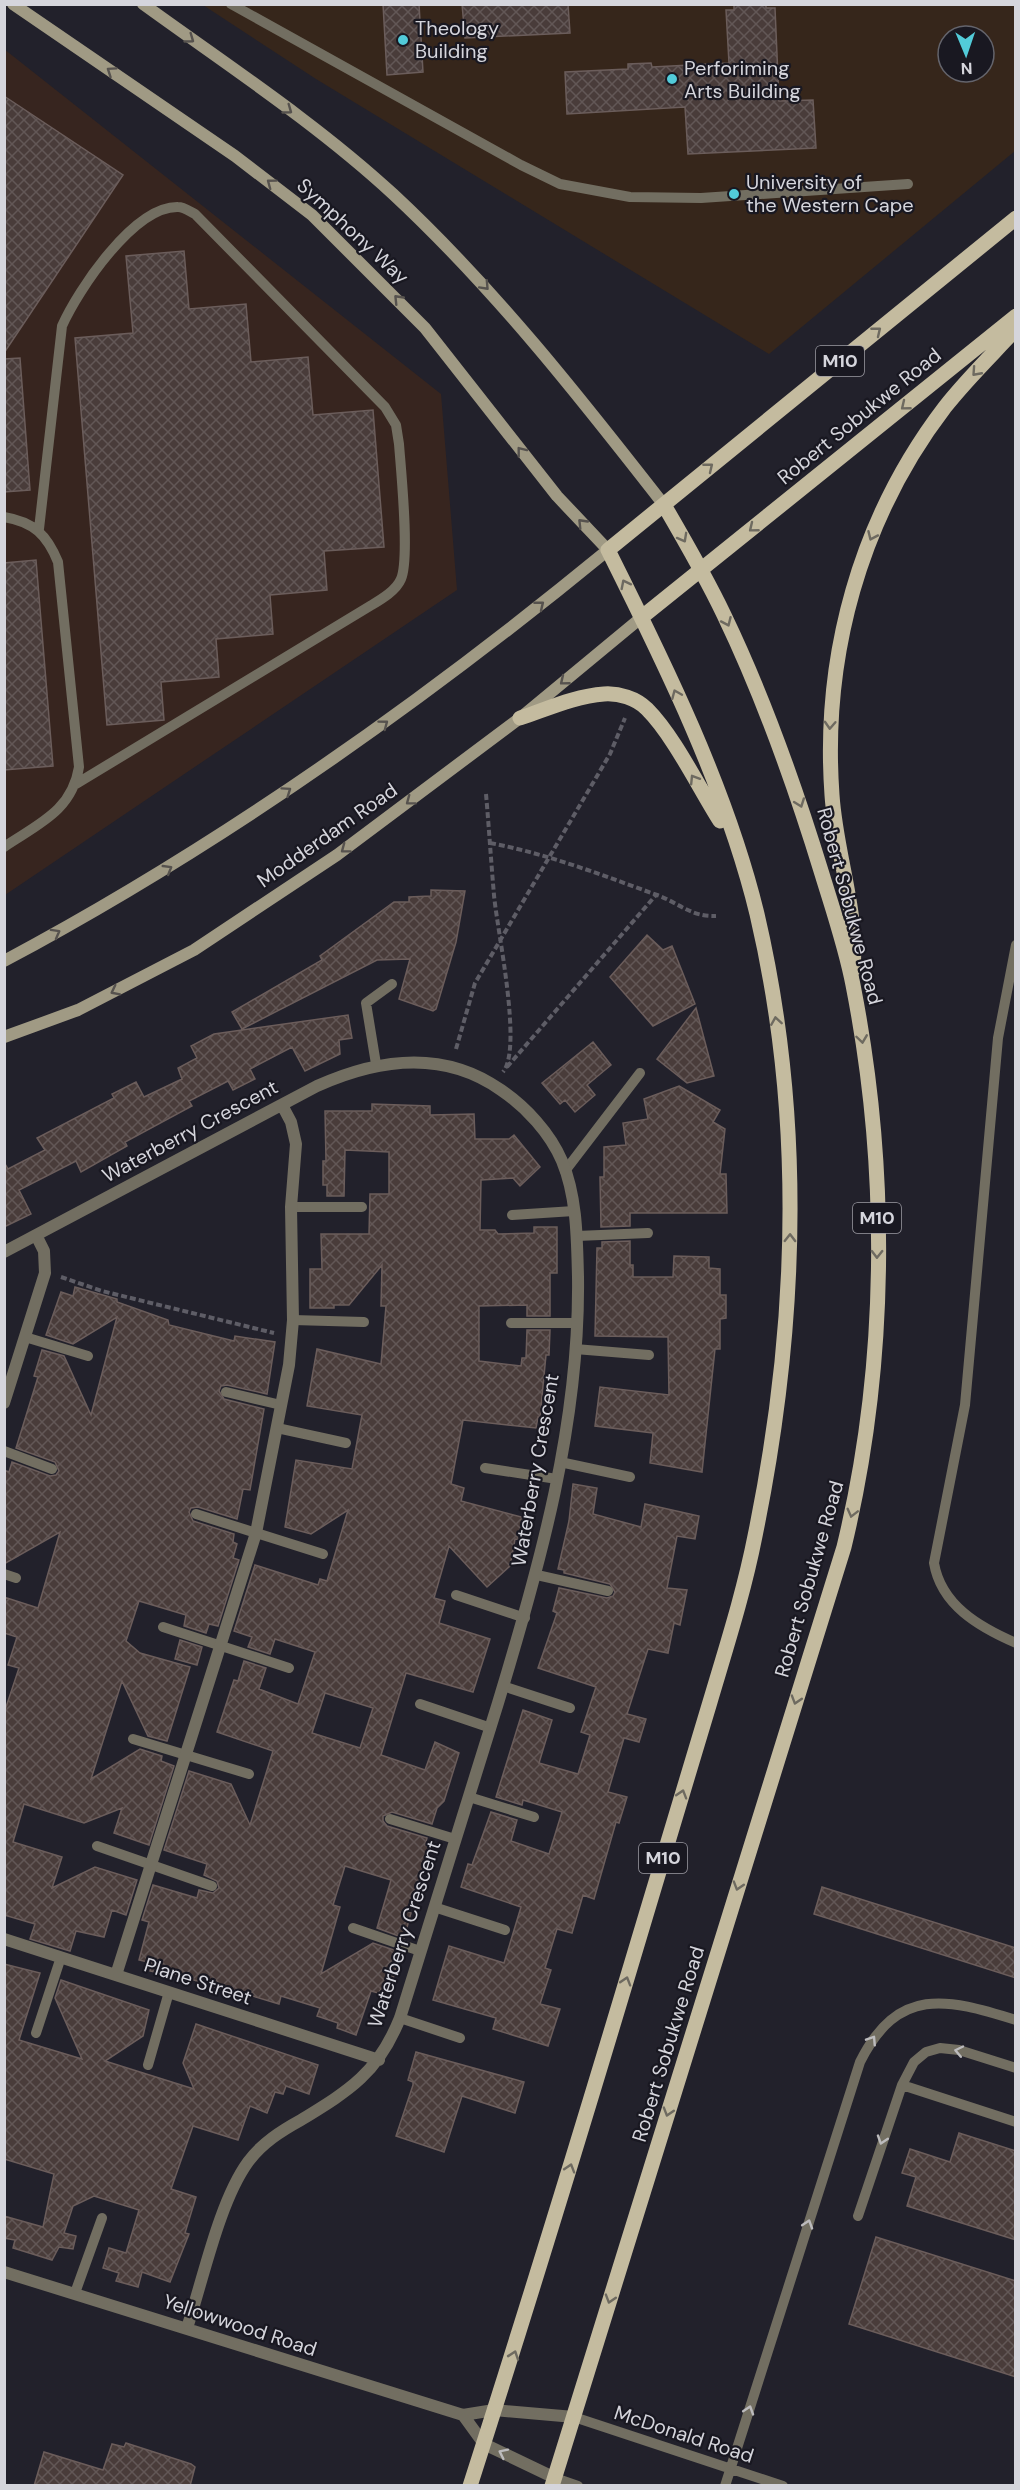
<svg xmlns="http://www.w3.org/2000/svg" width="1020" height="2490" font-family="'DM Sans',sans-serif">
<defs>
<pattern id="building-cross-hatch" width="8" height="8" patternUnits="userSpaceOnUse" patternTransform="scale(1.5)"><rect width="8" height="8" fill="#493c3a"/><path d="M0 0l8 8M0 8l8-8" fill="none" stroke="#625756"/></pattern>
</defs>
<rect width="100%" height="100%" fill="#22212b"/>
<path fill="#37251f" d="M4 49 441 394 457 590 5 895Z"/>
<path fill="#36261b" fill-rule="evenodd" d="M203 5H1015V151L769 354 316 79ZM948 36H984V72H948Z"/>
<path fill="url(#building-cross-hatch)" stroke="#6b5d5b" stroke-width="1.5" fill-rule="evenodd" d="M383 4H419L423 72 387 75Z
M462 4H568L570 33 465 38Z
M734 4H766V8H775L779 101 813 100 816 148 688 154 685 107 567 114 565 72 628 69V64L651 63 652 67 729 63 726 10H734Z
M4 96 123 175 4 353Z
M184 251 189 309 246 304 251 362 308 357 313 415 373 410 384 547 324 551 327 590 270 595 273 634 216 639 219 677 161 682 164 720 107 725 75 338 133 333 126 256Z
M20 358 30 490 4 492V359Z
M36 560 53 766 4 770V563Z
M431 890 465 891 456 942 436 1009 433 1011 399 999 410 959 377 960 242 1029 232 1012 322 960 320 956 394 902H409V897L431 896Z
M647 935 663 950 672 946 695 1004 653 1026 610 977Z
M696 1008 714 1076 687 1083 657 1059Z
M348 1015 352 1038 339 1040 340 1054 305 1071 292 1047 250 1069 255 1079 233 1090 228 1081 189 1101 192 1106 125 1142 127 1146 81 1172 76 1161 19 1190 31 1214 4 1227V1162L8 1169 45 1150 37 1138 114 1098 112 1094 136 1082 144 1097 182 1079 178 1068 197 1058 191 1046 214 1034Z
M593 1042 611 1065 587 1085 595 1095 575 1112 565 1100 560 1104 542 1083Z
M679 1086 720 1110 713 1122 725 1129 720 1174H726L727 1213H630V1226L601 1227 600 1177H604V1147L626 1145 623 1123 648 1119 644 1099Z
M372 1104 430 1106V1115L474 1114 475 1139H509L514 1135 540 1167 520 1186 513 1178 481 1180 480 1230H495L498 1234 534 1233V1227H557V1273H550V1316H527V1305L479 1306V1361L521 1366 522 1358H526L527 1330H550L549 1355H546L540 1417H538L536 1428 463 1420 451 1484 464 1488 461 1501 529 1519 524 1540 515 1539 510 1566 487 1587 449 1546 434 1598 445 1601 439 1623 490 1639 473 1692 406 1673 381 1755 425 1770 435 1742 459 1753 444 1801 437 1808 432 1824 392 1812 383 1816V1821L387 1826 427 1838 425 1845 429 1847 408 1912 411 1913 404 1938 377 1928 391 1880 345 1866 333 1905 340 1907 321 1974 373 1943 400 1952 390 1991 382 1988 378 1993 371 1991 356 2035 337 2028 338 2023 317 2016 320 2008 281 1996 279 2004 246 1994 245 1997 173 1973V1976L150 1971 152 1963 139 1960 149 1922 142 1920 153 1885 197 1898 199 1890 213 1893 219 1888 217 1881 204 1875 207 1864 164 1850 189 1771 231 1784 250 1825 273 1751 217 1732 234 1680 238 1681 244 1661 266 1668 259 1689 298 1704 315 1652 275 1639 270 1654 248 1647 252 1637 234 1631 255 1565 318 1585 320 1579 327 1581 348 1510 311 1534 285 1527 296 1460 352 1469 362 1415 307 1406 317 1349 381 1364 386 1306H381L382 1265 349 1305H334V1308H310V1269H322L321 1234H369L370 1194H389V1152L345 1150 344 1196H327V1185H323V1161H326L325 1111H372ZM325 1693 373 1708 360 1748 312 1733Z
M630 1241V1265H633V1277H673L674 1256 709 1257V1268L720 1269V1295H726V1318L720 1319V1349H715L702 1472 650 1463 653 1433 595 1426 600 1387 669 1395 668 1337 595 1336 597 1248H602V1242Z
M75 1287 117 1299V1302L168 1320 169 1325 234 1341 235 1336 275 1342 267 1394 227 1385 221 1386 219 1391 224 1399 264 1409 250 1490 243 1489 237 1519 198 1507 191 1508 189 1512 193 1521 234 1534 233 1542 237 1544 233 1558 239 1560 218 1626 209 1624 206 1633 184 1626 186 1615 139 1601 126 1641 140 1653 190 1667 167 1741 148 1736 122 1681 91 1779 140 1749 162 1756 161 1761 174 1766 149 1845 114 1833 122 1808 84 1823 24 1804 13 1842 62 1857 52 1888 95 1867 137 1880 126 1915 112 1910 104 1937 76 1931 70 1951 30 1939 35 1924 4 1915V1713L19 1668 8 1665 17 1637 4 1633V1597L38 1608 60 1532 4 1564V1470L9 1472 12 1462 50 1476 56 1475 59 1471 55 1462 16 1448 38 1377 34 1376 42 1350 64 1356 91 1415 117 1317 73 1344 46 1335 61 1292 73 1296Z
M573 1484 597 1488 593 1514 641 1527 645 1504 699 1516 695 1539 677 1536 667 1588 687 1590 680 1625 674 1623 668 1653 648 1649 627 1714 646 1719 639 1742 624 1738 608 1792 627 1797 619 1823 616 1822 594 1899 583 1895 572 1933 557 1929 545 1968 551 1970 540 2004 560 2009 548 2046 493 2029 496 2018 433 2000 449 1946 504 1963 521 1907 461 1887 468 1864 472 1865 491 1812 517 1820 511 1841 549 1854 562 1812 523 1800 522 1805 496 1797 523 1710 552 1720 539 1763 578 1774 590 1735 581 1732 596 1687 538 1668 557 1613 553 1611 559 1588 607 1598 613 1596 615 1592 610 1584 564 1573V1570L558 1569 569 1521Z
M180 1640 202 1647 197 1665 175 1659Z
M822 1887 1016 1948V1978L814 1914Z
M4 1964 40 1973 19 2040 82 2059 55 1998 61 1980 149 2010 143 2036 105 2061 194 2089 183 2063 196 2024 318 2065 309 2094 286 2086 283 2094 275 2092 267 2113 250 2106 238 2140 193 2126 171 2189 196 2197 185 2233 189 2234 170 2282 142 2272 138 2287 116 2281 119 2273 103 2268 109 2248 126 2253 139 2210 94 2196 73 2206 64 2233 76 2236 73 2249 59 2247 52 2260 13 2248 15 2240 4 2238V2216L43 2227 54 2174 4 2159Z
M416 2052 524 2082 515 2113 462 2096 444 2152 396 2136 413 2085V2082L408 2080Z
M959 2133 1016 2151V2240L907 2206 916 2177 902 2173 910 2149 950 2162Z
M876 2237 1016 2281V2377L849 2324Z
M126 2443 191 2464 195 2467 190 2486H34L44 2452 103 2470 112 2444 124 2447Z"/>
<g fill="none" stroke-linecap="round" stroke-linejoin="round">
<path stroke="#5e5d66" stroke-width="4" stroke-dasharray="6 3" stroke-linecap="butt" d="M486 794C489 828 491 861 494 895 497 930 523 1048 503 1072
M490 843C548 854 602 875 657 895 679 903 691 917 716 916
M456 1049 475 983 610 754 625 718
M507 1067 656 895
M61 1277 102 1291 274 1333"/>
<path stroke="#726e61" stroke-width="10" d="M231 4 521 165 560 184 630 197 701 198 908 184
M4 517C34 522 47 535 58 562L79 767C72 811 38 824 4 847
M39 529 62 326C78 290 134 206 178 207 184 207 189 211 195 214L385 407 396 425 399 444C401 471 410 558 401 579 396 591 380 600 370 606L76 784
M1016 945 998 1038 965 1405 934 1563C941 1605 979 1627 1016 1643
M376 1064 366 1003 392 984
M565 1171 640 1073
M291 1207H362
M512 1215 574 1211
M577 1236 648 1233
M293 1320 364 1322
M511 1323H578
M25 1337 88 1356
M575 1349 649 1355
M226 1392 281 1405
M277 1428 346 1443
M4 1451 52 1469
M560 1462 630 1477
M485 1468 557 1479
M196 1514 323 1554
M4 1574 16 1578
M537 1575 608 1591
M456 1595 525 1618
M163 1627 289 1668
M503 1686 570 1708
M420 1704 491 1728
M133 1739 249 1774
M469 1797 534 1817
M390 1819 455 1839
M97 1846 212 1886
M434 1907 505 1930
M353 1928 420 1951
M400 2018 460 2038
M36 2033 61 1957
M148 2065 169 1992
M902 2085 1016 2122
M858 2216 902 2085 914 2062 926 2052 940 2048 959 2050 1016 2068
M75 2293 102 2218
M574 2417 783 2486
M555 2478 578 2486
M725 2486 860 2062C898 1986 946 1998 1016 2020"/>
<path stroke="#726e61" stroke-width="12" d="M4 1252 317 1086C377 1059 443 1049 501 1090 526 1107 550 1133 562 1161 577 1197 577 1238 578 1277 580 1423 540 1565 498 1703 466 1808 432 1913 400 2018 378 2073 350 2090 301 2120 281 2131 262 2143 248 2162 219 2202 203 2280 187 2328
M4 1403 45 1273 44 1251 36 1235
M4 1939 379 2060
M116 1975 256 1533 289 1365 293 1320 291 1207 296 1144 291 1122 282 1105
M4 2272 463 2415 494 2410 574 2417
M463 2415 484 2444 555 2478"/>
<path stroke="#a09a84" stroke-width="12" d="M143 4C227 65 316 123 393 194 494 288 579 396 664 505
M4 961C220 846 419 705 608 550L557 496 425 328 312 215 235 156 13 4
M4 1037 78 1010 194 950 337 855 520 718 642 617"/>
<path stroke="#c4bb9f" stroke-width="15" d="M642 617 1016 316
M520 718C547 709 575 696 604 694 619 693 636 698 647 709 674 736 699 788 720 821
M853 970C858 908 836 855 832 795 822 656 860 518 945 407 967 379 992 355 1016 329
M470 2486C531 2296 589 2106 646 1915 667 1844 688 1773 710 1702 726 1648 744 1592 755 1536 797 1332 805 1119 757 914 727 790 665 664 608 550L1016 218
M552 2486 844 1547C888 1365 889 1168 853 985 846 948 833 910 822 874 795 786 764 698 724 615 706 577 685 541 664 505"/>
</g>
<defs><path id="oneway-chevron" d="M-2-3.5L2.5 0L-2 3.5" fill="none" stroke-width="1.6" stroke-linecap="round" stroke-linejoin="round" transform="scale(1.5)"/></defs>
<g stroke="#56524e">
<use href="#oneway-chevron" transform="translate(190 39) rotate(36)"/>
<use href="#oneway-chevron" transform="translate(111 71) rotate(-146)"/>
<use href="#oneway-chevron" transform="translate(288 110) rotate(36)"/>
<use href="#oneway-chevron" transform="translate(271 183) rotate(-143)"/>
<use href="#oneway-chevron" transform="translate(485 286) rotate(47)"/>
<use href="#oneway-chevron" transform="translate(398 299) rotate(-134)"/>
<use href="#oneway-chevron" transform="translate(521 451) rotate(-128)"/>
<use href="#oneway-chevron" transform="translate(582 523) rotate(-134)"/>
<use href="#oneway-chevron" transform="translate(540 605) rotate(-39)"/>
<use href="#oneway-chevron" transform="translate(564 681) rotate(141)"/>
<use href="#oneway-chevron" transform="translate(384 724) rotate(-37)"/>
<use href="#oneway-chevron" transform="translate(287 791) rotate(-35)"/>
<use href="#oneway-chevron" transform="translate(410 801) rotate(143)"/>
<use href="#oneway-chevron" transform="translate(345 849) rotate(143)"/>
<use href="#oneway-chevron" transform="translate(168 869) rotate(-31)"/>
<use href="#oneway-chevron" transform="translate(56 933) rotate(-29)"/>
<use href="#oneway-chevron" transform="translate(115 991) rotate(153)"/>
</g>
<g stroke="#6e6a60">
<use href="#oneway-chevron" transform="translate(877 331) rotate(-39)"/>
<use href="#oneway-chevron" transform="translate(976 372) rotate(132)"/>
<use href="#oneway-chevron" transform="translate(905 406) rotate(141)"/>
<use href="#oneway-chevron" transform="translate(709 467) rotate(-39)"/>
<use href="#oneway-chevron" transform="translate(753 528) rotate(141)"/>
<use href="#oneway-chevron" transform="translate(872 536) rotate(114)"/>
<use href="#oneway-chevron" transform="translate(683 538) rotate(61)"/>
<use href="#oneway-chevron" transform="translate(625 584) rotate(-117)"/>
<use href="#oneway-chevron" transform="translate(727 622) rotate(66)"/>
<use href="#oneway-chevron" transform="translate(676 694) rotate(-113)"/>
<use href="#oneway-chevron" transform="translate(830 725) rotate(93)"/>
<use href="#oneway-chevron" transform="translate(694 779) rotate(-122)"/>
<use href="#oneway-chevron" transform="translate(800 803) rotate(70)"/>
<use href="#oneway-chevron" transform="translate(776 1021) rotate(-99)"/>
<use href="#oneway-chevron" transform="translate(862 1039) rotate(82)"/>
<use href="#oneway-chevron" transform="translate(790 1238) rotate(-89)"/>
<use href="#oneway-chevron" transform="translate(877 1254) rotate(91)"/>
<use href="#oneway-chevron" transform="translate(852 1513) rotate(104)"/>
<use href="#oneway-chevron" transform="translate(796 1700) rotate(107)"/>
<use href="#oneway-chevron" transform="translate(682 1794) rotate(-73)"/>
<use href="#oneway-chevron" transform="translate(738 1886) rotate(107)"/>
<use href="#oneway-chevron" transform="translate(626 1981) rotate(-73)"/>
<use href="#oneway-chevron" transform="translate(668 2112) rotate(107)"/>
<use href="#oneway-chevron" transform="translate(570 2168) rotate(-73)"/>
<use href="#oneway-chevron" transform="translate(610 2299) rotate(107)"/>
<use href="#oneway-chevron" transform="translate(514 2355) rotate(-71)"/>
</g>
<g stroke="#bcbbbd">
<use href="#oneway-chevron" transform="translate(872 2040) rotate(-57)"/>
<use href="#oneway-chevron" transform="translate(959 2051) rotate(-168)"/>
<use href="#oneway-chevron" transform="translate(882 2140) rotate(108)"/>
<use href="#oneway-chevron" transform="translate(808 2224) rotate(-72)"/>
<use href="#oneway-chevron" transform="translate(749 2410) rotate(-72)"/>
<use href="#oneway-chevron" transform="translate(503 2453) rotate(-154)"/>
</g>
<g fill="#52cbd9" stroke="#191821" stroke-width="2">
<circle cx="403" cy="40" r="6"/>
<circle cx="672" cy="79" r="6"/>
<circle cx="734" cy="194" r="6"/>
</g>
<g text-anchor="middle" stroke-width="4.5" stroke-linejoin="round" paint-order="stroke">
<g fill="#191821" stroke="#9d9ca4" stroke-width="1.5">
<rect x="816" y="346" width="48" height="30" rx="4.5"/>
<rect x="853" y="1203" width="48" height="30" rx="4.5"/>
<rect x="639" y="1843" width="48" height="30" rx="4.5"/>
</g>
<g font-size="18" font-weight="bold" fill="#d5d5dc">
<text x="840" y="367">M10</text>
<text x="877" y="1224">M10</text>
<text x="663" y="1864">M10</text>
</g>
<g font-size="20" fill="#d5d5dc" stroke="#191821" text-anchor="start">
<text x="415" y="35">Theology<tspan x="415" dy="23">Building</tspan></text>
<text x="684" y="75">Perforiming<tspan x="684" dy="23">Arts Building</tspan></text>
<text x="746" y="189">University of<tspan x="746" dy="23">the Western Cape</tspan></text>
</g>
<g font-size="20" fill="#d5d5dc" stroke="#191821">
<text transform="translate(353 231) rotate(43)" y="7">Symphony Way</text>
<text transform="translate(859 416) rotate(-39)" y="7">Robert Sobukwe Road</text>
<text transform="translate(327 835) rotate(-35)" y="7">Modderdam Road</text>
<text transform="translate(850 906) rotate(75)" y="7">Robert Sobukwe Road</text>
<text transform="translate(190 1131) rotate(-28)" y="7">Waterberry Crescent</text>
<text transform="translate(535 1470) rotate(-80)" y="7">Waterberry Crescent</text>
<text transform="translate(809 1579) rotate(-74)" y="7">Robert Sobukwe Road</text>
<text transform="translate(404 1934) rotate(-72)" y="7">Waterberry Crescent</text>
<text transform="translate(198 1981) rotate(18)" y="7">Plane Street</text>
<text transform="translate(668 2044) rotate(-73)" y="7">Robert Sobukwe Road</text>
<text transform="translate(240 2325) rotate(18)" y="7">Yellowwood Road</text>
<text transform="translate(684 2434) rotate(18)" y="7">McDonald Road</text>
</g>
</g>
<rect width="1020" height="2490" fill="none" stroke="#d5d5dc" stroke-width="12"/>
<g transform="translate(966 54) rotate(178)"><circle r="28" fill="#191821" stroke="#64646c" stroke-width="1.5"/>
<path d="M0-4.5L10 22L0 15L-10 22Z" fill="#52cbd9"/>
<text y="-9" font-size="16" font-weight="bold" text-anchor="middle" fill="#d5d5dc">N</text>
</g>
</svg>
